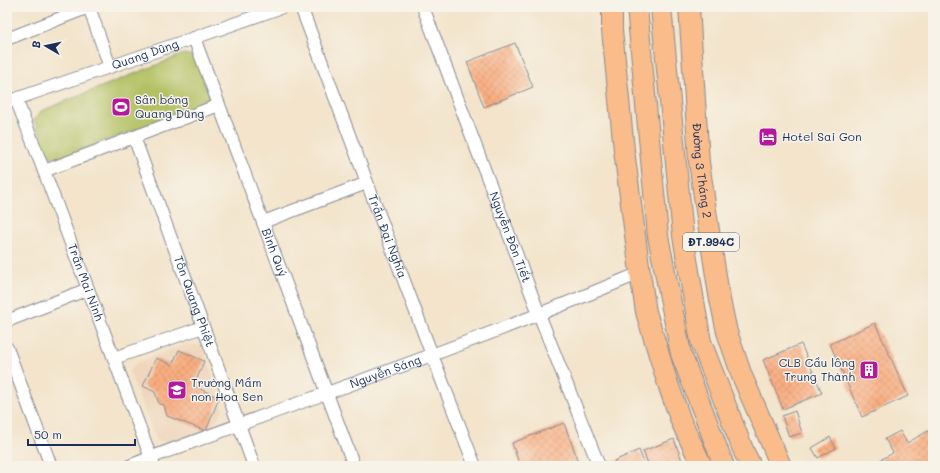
<svg xmlns="http://www.w3.org/2000/svg" width="940" height="473" font-family="Mali,sans-serif">
<defs>
<pattern id="building-cross-hatch" width="8" height="8" patternUnits="userSpaceOnUse"><rect width="8" height="8" fill="#faae80"/><path d="M0 0l8 8M0 8l8-8" fill="none" stroke="#d69671"/></pattern>
</defs>
<rect width="100%" height="100%" fill="#f7f3e8"/>
<filter id="ink" filterUnits="userSpaceOnUse"><feTurbulence type="fractalNoise" baseFrequency=".025" numOctaves="2"/><feDisplacementMap in="SourceGraphic" scale="8" xChannelSelector="R" yChannelSelector="G"/><feConvolveMatrix kernelMatrix="1 2 1 2 8 2 1 2 1" color-interpolation-filters="sRGB"/></filter>
<filter id="wash" filterUnits="userSpaceOnUse"><feTurbulence type="fractalNoise" baseFrequency=".012" numOctaves="4" result="noise"/><feDisplacementMap in="SourceGraphic" scale="16" xChannelSelector="R" yChannelSelector="G"/><feGaussianBlur stdDeviation="0.9" result="paint"/><feColorMatrix in="noise" values="0 0 0 0 0 0 0 0 0 0 0 0 0 0 0 0 0 1.4 0 .05"/><feComposite in="paint" operator="in"/></filter>
<g filter="url(#wash)">
<rect width="100%" height="100%" fill="#f3e4cb"/>
<path fill="#f0d6bc" d="M188 343 202 346 223 408 213 428 167 444 156 439 129 372 136 363Z"/>
<path fill="#b4c163" stroke="#687860" d="M184 54 196 57 210 94 204 105 59 158 48 156 34 120 41 111Z"/>
<g id="blocks">
<path fill="url(#building-cross-hatch)" d="M515 43 533 87 484 107 467 62Z
M875 323 908 396 862 417 830 344Z
M801 344 822 393 783 409 763 360Z
M179 350 204 361 194 386 219 398 206 431 167 416 164 405 159 404 155 392 143 386 156 358 172 365Z
M795 411 802 433 789 437 782 416Z
M564 423 580 466H520L512 443Z
M900 431 907 443 928 431 933 439V466H869L893 453 885 439Z
M830 437 836 448 818 458 812 448Z
M674 439 684 466H649L643 451Z
M639 450 645 466H616L614 461Z"/>
</g>
</g>
<g filter="url(#ink)">
<use href="#blocks" fill-opacity="0" stroke="#878a94" stroke-width="1"/>
<g fill="none" stroke-linecap="round" stroke-linejoin="round">
<defs>
<g id="street">
<path d="M89 7 110 67"/>
<path id="s1" d="M301 7 432 355 475 466"/>
<path id="s2" d="M423 7 539 314 599 466"/>
<path id="s3" d="M194 38 354 466"/>
<path d="M7 39 89 7"/>
<path id="s4" d="M16 99 44 171 154 466"/>
<path id="s5" d="M7 102 194 38 282 7"/>
<path id="s6" d="M134 137 254 466"/>
<path d="M44 171 219 105"/>
<path d="M263 222 367 183"/>
<path d="M7 321 88 289"/>
<path d="M7 348 51 466"/>
<path d="M114 358 203 327"/>
<path id="s7" d="M129 466C265 413 404 368 539 314 573 301 606 287 640 273"/>
</g>
<g id="primary">
<path d="M612 7V30L624 150 640 273 646 312 667 381 681 421 702 466"/>
<path d="M637 7 658 236 681 354 724 466"/>
<path d="M661 7 683 236 701 342 744 452 751 466"/>
<path id="s8" d="M689 7 699 162 708 224 719 295 727 332 742 376 781 466"/>
</g>
</defs>
<use href="#street" stroke="#878a94" stroke-width="14"/>
<use href="#primary" stroke="#878a94" stroke-width="22"/>
<use href="#street" stroke="#fff" stroke-width="12"/>
<use href="#primary" stroke="#f9bc8a" stroke-width="20"/>
</g>
</g>
<defs>
<symbol id="stadium-square" viewBox="-11 -11 22 22"><rect x="-9" y="-9" width="18" height="18" rx="4" fill="#b5179e" stroke="#f7f3e8"/><path d="M0-5a6.5 5 0 1 0 0 10a6.5 5 0 1 0 0-10ZM-3.5-1.8h7v3.6h-7Z" fill="#fff"/></symbol>
<symbol id="hotel-square" viewBox="-11 -11 22 22"><rect x="-9" y="-9" width="18" height="18" rx="4" fill="#b5179e" stroke="#f7f3e8"/><path d="M-6-4.5h1.5V1H6V5H4.5V3h-9V5H-6ZM-4 0a1.8 1.8 0 1 1 3.6 0ZM.5 0V-2.5h3Q6-2.5 6 0Z" fill="#fff"/></symbol>
<symbol id="building-square" viewBox="-11 -11 22 22"><rect x="-9" y="-9" width="18" height="18" rx="4" fill="#b5179e" stroke="#f7f3e8"/><path d="M-4-6H4V6H1V3H-1V6H-4ZM-2.5-4.3h1.7v1.8h-1.7ZM.8-4.3h1.7v1.8H.8ZM-2.5-1h1.7V.8h-1.7ZM.8-1h1.7V.8H.8Z" fill="#fff"/></symbol>
<symbol id="school-square" viewBox="-11 -11 22 22"><rect x="-9" y="-9" width="18" height="18" rx="4" fill="#b5179e" stroke="#f7f3e8"/><path d="M0-5L7-2L0 1L-7-2ZM-4 1L0 2.5L4 1V4Q0 6-4 4Z" fill="#fff"/></symbol>
</defs>
<g fill-rule="evenodd">
<use href="#stadium-square" x="110" y="96" width="22" height="22"/>
<use href="#hotel-square" x="757" y="126" width="22" height="22"/>
<use href="#building-square" x="858" y="359" width="22" height="22"/>
<use href="#school-square" x="166" y="379" width="22" height="22"/>
</g>
<g text-anchor="middle" stroke-width="3" stroke-linejoin="round" paint-order="stroke">
<rect fill="#f7f3e8" stroke="#5d6a87" stroke-width="1" x="683" y="233" width="56" height="18" rx="3"/>
<g font-size="11" font-weight="bold" fill="#1b2f5e">
<text x="711" y="246">ĐT.994C</text>
</g>
<g font-size="12" fill="#1b2f5e" stroke="#f7f3e8">
<text dy="4" stroke="none"><textPath href="#s5" startOffset="146">Quang Dũng</textPath></text>
<text dy="4" stroke="none"><textPath href="#s8" startOffset="164">Đường 3 Tháng 2</textPath></text>
<text dy="4" stroke="none"><textPath href="#s1" startOffset="245">Trần Đại Nghĩa</textPath></text>
<text dy="4" stroke="none"><textPath href="#s2" startOffset="246">Nguyễn Đôn Tiết</textPath></text>
<text dy="4" stroke="none"><textPath href="#s3" startOffset="229">Bình Quý</textPath></text>
<text dy="4" stroke="none"><textPath href="#s4" startOffset="196">Trần Mai Ninh</textPath></text>
<text dy="4" stroke="none"><textPath href="#s6" startOffset="175">Tôn Quang Phiệt</textPath></text>
<text dy="4" stroke="none"><textPath href="#s7" startOffset="273">Nguyễn Sáng</textPath></text>
</g>
<g font-size="12" fill="#1b2f5e" stroke="#f7f3e8" text-anchor="start">
<text x="135" y="104">Sân bóng<tspan x="135" dy="14">Quang Dũng</tspan></text>
<text x="782" y="141">Hotel Sai Gon</text>
<text x="855" y="367" text-anchor="end">CLB Cầu lông<tspan x="855" dy="14">Trung Thành</tspan></text>
<text x="191" y="387">Trường Mầm<tspan x="191" dy="14">non Hoa Sen</tspan></text>
</g>
</g>
<rect width="940" height="473" fill="none" stroke="#f7f3e8" stroke-width="24"/>
<g transform="translate(46 46) rotate(279)" stroke="#f7f3e8" stroke-width="3" paint-order="stroke">
<path d="M0-3L7 15L0 10L-7 15Z" fill="#1b2f5e"/>
<text y="-6" font-size="11" font-weight="bold" text-anchor="middle" fill="#1b2f5e">B</text>
</g>
<path d="M28 439v6h107v-6" fill="none" stroke="#1b2f5e" stroke-width="2"/>
<text x="34" y="439" font-size="12" fill="#1b2f5e" stroke="#f7f3e8" stroke-width="3" paint-order="stroke">50 m</text>
</svg>
